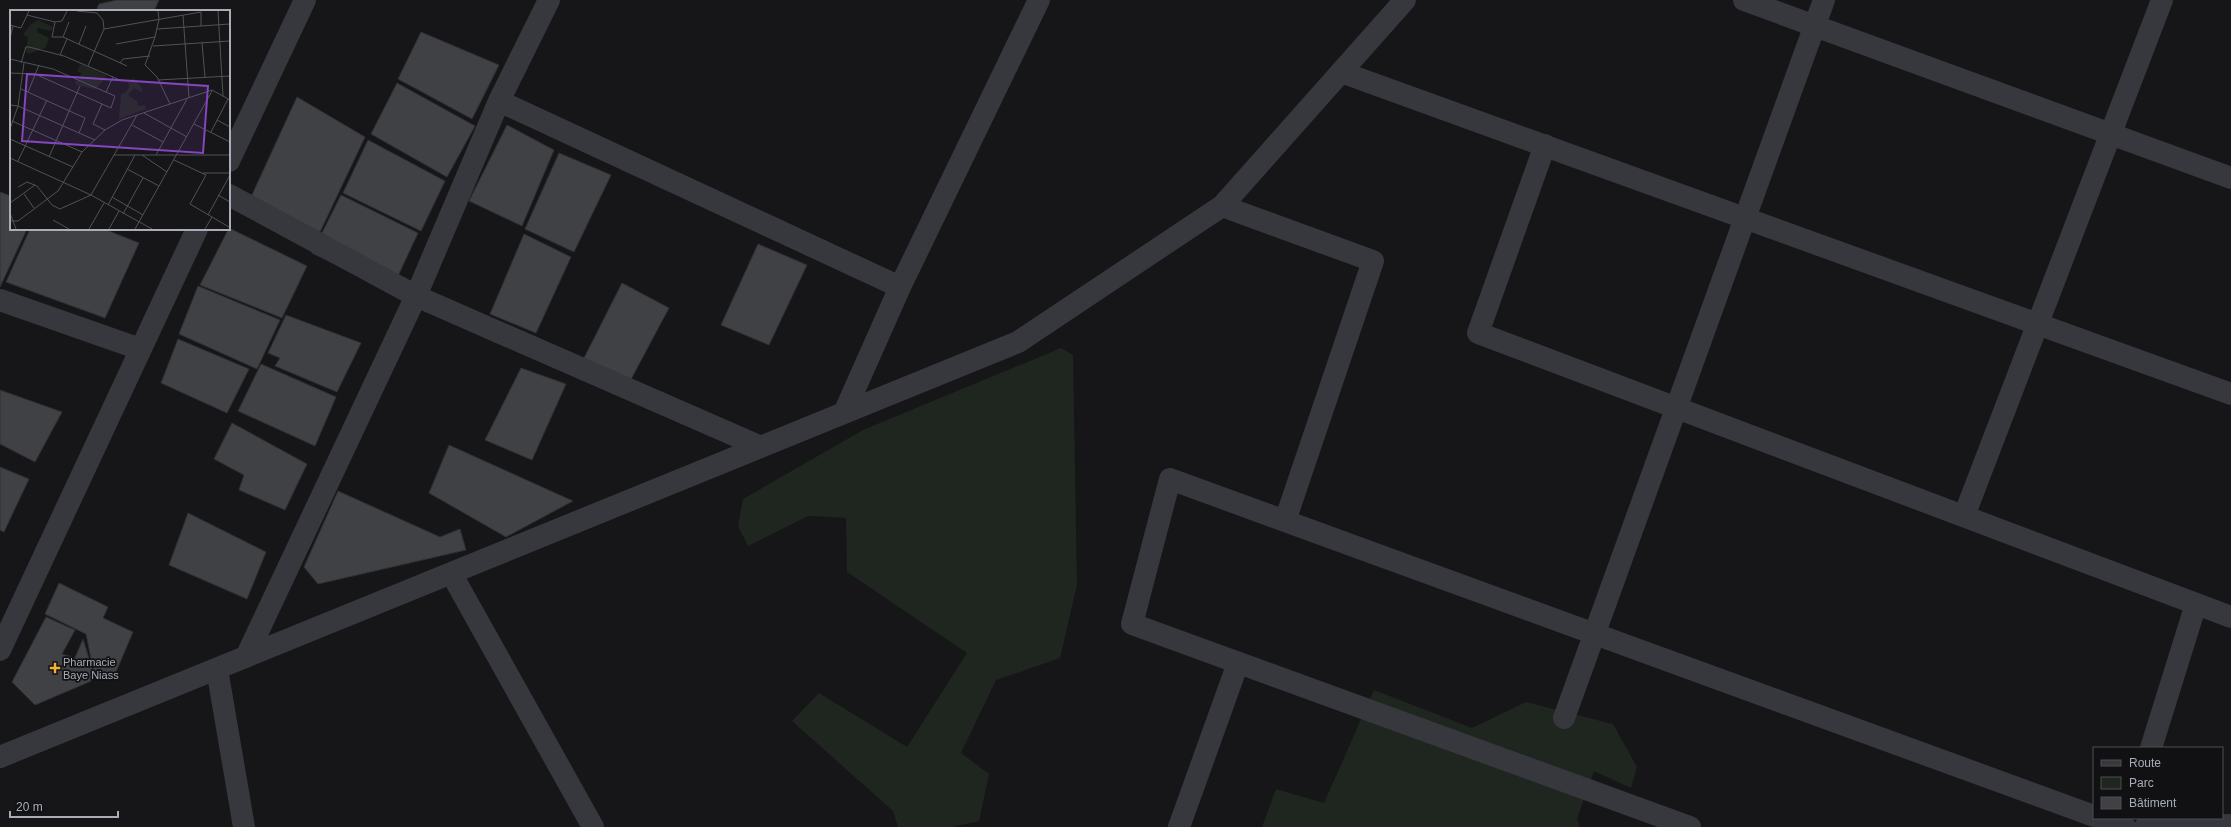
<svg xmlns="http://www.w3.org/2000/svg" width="2231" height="827" font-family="Helvetica,sans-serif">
<rect width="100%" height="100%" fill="#161618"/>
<path fill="#1e261f" d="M1061 348 1073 355 1077 585 1060 658 996 680 961 753 989 774 979 821 952 827H898L893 811 792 721 819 693 907 747 967 653 847 572 846 518 808 516 748 546 738 526 743 499 863 430Z
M1374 690 1472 728 1526 702 1613 724 1637 767 1631 788 1594 771 1577 819 1580 827H1262L1276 789 1324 803Z"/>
<path fill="#404145" stroke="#303034" d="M117 0H159L154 11H96L99 4Z
M421 32 499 65 472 119 398 79Z
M397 83 475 126 447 177 371 134Z
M297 97 365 137 320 232 251 197Z
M507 125 554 150 522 226 469 201Z
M368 140 445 181 421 231 343 193Z
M559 153 611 175 574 252 525 229Z
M0 192 11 196V229H27L0 287Z
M341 195 418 233 391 291 312 253Z
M229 228 307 266 282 318 200 285Z
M30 229H104L139 243 105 318 6 282Z
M524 234 571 257 536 333 490 314Z
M758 244 807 265 769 345 721 325Z
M622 283 669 308 629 383 582 362Z
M198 286 280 320 257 369 179 334Z
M286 315 361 343 337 392 275 366 280 358 268 353Z
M178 339 249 369 227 413 161 383Z
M261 364 336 397 315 446 238 411Z
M521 368 566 384 532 460 485 440Z
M0 390 62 412 35 462 0 444Z
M232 423 307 464 285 510 239 490 244 475 214 459Z
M449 445 573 501 506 537 429 493Z
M0 467 29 479 4 532 0 530Z
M338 491 440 537 460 529 466 550 318 584 304 567Z
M188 513 266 552 247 599 169 565Z
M59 583 108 607 103 618 133 632 116 672 95 678 86 634 45 614Z
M46 617 75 630 62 654 75 658 83 639 95 678 89 682 35 705 12 682Z"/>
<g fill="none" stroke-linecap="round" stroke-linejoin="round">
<path stroke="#37383d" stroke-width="22" d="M1744 0 2231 178
M1341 72 2231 394
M499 101 900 287
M1545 145 1478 333 2231 617
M229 161 305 0
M229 195 416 296 761 447
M1222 206 1373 261 1285 521
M0 300 140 349
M844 413 900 287 1039 0
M1964 516 2162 0
M451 573 593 827
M0 650 197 229
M246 657 416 296 499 101 549 0
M217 669 244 827
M1564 718 1824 0
M2151 748 2196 604
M0 757 1018 342 1222 206 1405 0
M2101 818 2125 827
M1179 827 1238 663
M1690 827 1132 624 1170 479 2094 816
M2145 827 2231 825"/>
</g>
<path fill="#f2b134" stroke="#111113" stroke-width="1.5" d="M53 662h4v4h4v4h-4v4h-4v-4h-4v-4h4z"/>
<g text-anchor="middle" stroke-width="3.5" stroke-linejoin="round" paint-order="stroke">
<g font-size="11" fill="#a8adb8" stroke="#111113" text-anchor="start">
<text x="63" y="666">Pharmacie<tspan x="63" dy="13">Baye Niass</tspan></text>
</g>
</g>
<g transform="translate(10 10)">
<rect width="220" height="220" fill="#161618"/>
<path d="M28 10 43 17 41 21 28 18 27 22 39 28 37 34 35 38 18 44 14 38 17 35 18 27 13 25 20 15ZM71 54 97 66 86 79 66 75 65 72 70 68 71 63 67 61ZM124 68 133 80 131 82 124 78 118 85 128 92 127 96 135 95 136 99 109 109 111 84 116 82 119 77 118 71Z" fill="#1e261f"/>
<path fill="none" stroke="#505258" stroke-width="1" d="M67 1 87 3 93 10 94 19 78 56M148 1 149 9 145 27 135 55 147 67 160 94M208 1 213 86M17 5 45 12 52 11 57 1M173 5 179 88M45 12 42 27H53L117 56M0 15 11 18 19 1M94 19 191 2V16M147 19 220 14M53 27 59 12M0 28 3 16M192 33 195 67M69 34 76 16M106 34 145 27M143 36 220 31M50 45 57 29M0 49 43 59 105 86 101 98 25 64 0 63M11 53 16 37H19L54 46 110 70M110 53 113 49 140 46M148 70 220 66M11 79 75 108 69 123M18 82 29 55M96 82 103 67M92 94 83 114 95 120M0 95 8 96 85 130M134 103 177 127M207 110 220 117M2 111 72 142M184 114 220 132M122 115 153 132M0 119 8 96 14 53M201 122 218 89M0 129 63 157M104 145H220M132 145 157 162M146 145 177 89M39 147 70 76M0 148 81 185 142 219M164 150 196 165 180 194 219 217M8 151 37 90M117 159 149 176M193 163H220M8 177 17 172 27 176 42 195 50 199 81 185 127 105M14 184 24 198M208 185 220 192M102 187 133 205M0 193 25 175M98 195 125 145M0 203 6 219M113 204 133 168M198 205 220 165M43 210 59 219M0 211H8L48 181 72 142 95 120 112 110 202 80 220 90M79 219 94 193M99 219 109 201M125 219 202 81M195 219 202 207"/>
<path fill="#8446be" fill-opacity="0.15" stroke="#8446be" stroke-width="2" d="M17 64 198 76 193 143 12 131Z"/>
<rect width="220" height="220" fill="none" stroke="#a8adb8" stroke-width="2"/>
</g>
<rect x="2093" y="747" width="130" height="72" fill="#111113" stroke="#4d4f55"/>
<rect x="2101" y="760" width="20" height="6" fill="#37383d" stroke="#4d4f55"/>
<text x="2129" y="767" font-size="12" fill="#a8adb8">Route</text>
<rect x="2101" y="777" width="20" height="12" fill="#1e261f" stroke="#4d4f55"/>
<text x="2129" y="787" font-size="12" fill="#a8adb8">Parc</text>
<rect x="2101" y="797" width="20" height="12" fill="#404145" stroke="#4d4f55"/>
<text x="2129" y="807" font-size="12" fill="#a8adb8">Bâtiment</text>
<path d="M10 811v6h108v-6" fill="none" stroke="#a8adb8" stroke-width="2"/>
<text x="16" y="811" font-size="12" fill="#a8adb8" stroke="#111113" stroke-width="3" paint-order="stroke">20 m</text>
</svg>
